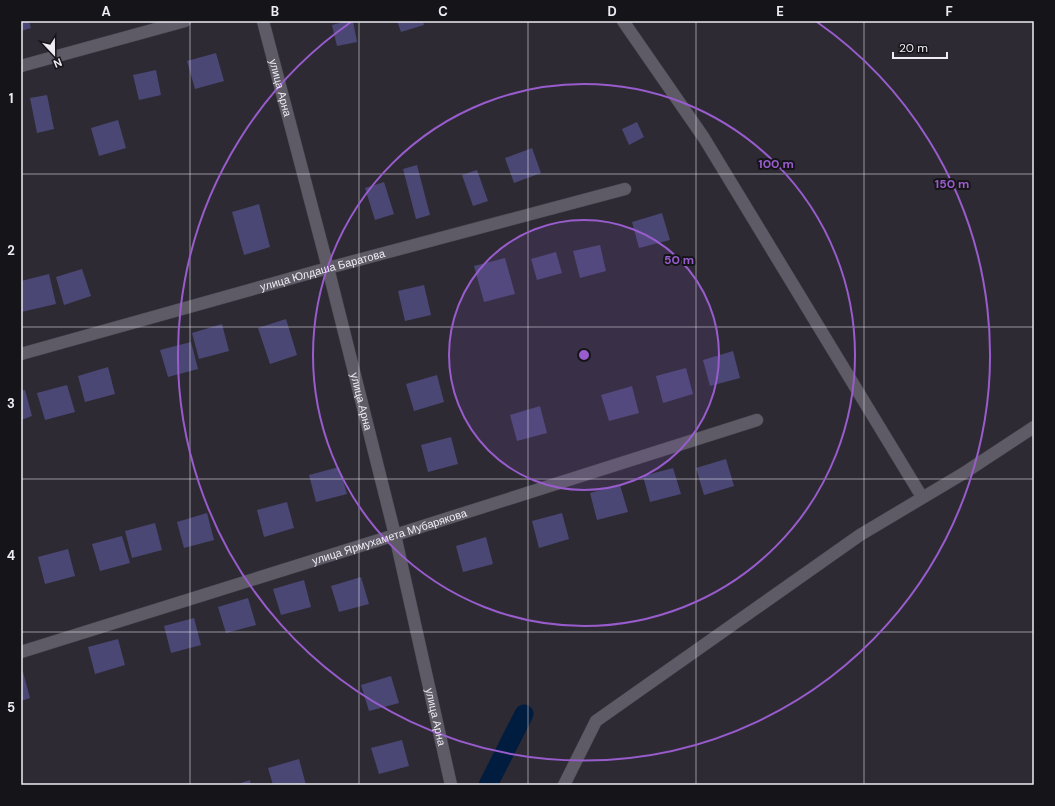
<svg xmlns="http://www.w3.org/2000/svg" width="1055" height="806" font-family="'DM Sans',sans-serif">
<rect width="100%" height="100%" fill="#2d2a34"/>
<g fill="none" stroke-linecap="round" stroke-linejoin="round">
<path stroke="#001c3f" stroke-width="19" d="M488 785 524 714"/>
</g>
<path fill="#4a4775" d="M21 21H29L31 28 21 31Z
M347 21H353L357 42 337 46 332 25Z
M397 21H423L424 25 401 32Z
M216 53 224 81 195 89 187 61Z
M156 70 161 95 139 100 133 75Z
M47 95 54 129 37 133 30 98Z
M118 120 126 148 99 156 91 128Z
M637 122 644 137 629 145 622 129Z
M532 148 541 173 514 183 505 158Z
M417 165 430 215 416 219 403 169Z
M477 170 488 201 473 206 462 175Z
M384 182 394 214 375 220 365 188Z
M259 204 270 247 244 255 232 212Z
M662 213 670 240 639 248 632 222Z
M600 245 606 271 580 278 573 251Z
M556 252 562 273 537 280 531 259Z
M505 258 515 294 484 302 474 266Z
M82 269 91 296 64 305 56 277Z
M49 274 56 304 21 312V281Z
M424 285 431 315 405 321 398 291Z
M286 319 297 355 270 364 258 328Z
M222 324 229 351 199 359 192 333Z
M191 342 198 369 168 377 160 350Z
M733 351 740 378 710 386 703 360Z
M108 367 115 394 85 402 78 376Z
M686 368 693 394 663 403 656 376Z
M437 375 444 402 414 411 406 384Z
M67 385 75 412 45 420 37 393Z
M632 386 639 413 609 421 601 395Z
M25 390 32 416 21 420V391Z
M540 406 547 433 517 441 510 415Z
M451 437 458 464 428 472 421 445Z
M726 459 734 486 704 495 696 468Z
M339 467 347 494 316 502 309 475Z
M673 468 681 494 650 502 643 476Z
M620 485 628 512 597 520 590 493Z
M287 502 294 528 264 537 257 510Z
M207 513 214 540 184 548 177 522Z
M562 513 569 539 539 548 532 521Z
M155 523 162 550 132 558 125 531Z
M122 536 130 563 100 571 92 544Z
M486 537 493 564 463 572 456 546Z
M68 549 75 576 45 584 38 557Z
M361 577 369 604 339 612 331 586Z
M304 580 311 607 281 615 273 589Z
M248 598 256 625 226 633 218 607Z
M194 618 201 645 171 653 164 626Z
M118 639 125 665 95 674 88 647Z
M21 672H23L30 698 21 701Z
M391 676 399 703 369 711 361 685Z
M402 740 409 766 379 774 371 748Z
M299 759 306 785H273L268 768Z
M250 780 251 785H235Z"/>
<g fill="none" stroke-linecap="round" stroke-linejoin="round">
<defs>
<g id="minor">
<path id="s1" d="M263 21 328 268 395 535 451 785"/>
<path d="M623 21 704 138 922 497"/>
<path d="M21 66 185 21"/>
<path id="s2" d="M21 354 328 268 625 189"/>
<path id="s3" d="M21 652 395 535 757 420"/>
<path d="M564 785 596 721 860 535 964 473 1034 427"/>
</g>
</defs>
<use href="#minor" stroke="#494750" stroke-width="13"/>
<use href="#minor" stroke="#5e5b67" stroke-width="12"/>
</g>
<path fill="none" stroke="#eeecf3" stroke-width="1" stroke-opacity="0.55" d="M190 21V785M359 21V785M528 21V785M696 21V785M864 21V785M21 174H1034M21 327H1034M21 479H1034M21 632H1034"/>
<circle cx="584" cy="355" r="135" fill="#985ccc" fill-opacity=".12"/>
<g fill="none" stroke="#985ccc" stroke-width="2">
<circle cx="584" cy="355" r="135"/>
<circle cx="584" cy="355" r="271"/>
<path d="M817 22A406 406 0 1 1 351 22"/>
</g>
<g text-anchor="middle" stroke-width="4" stroke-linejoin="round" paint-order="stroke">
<g font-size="11" fill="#eeecf3" stroke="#151418">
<text dy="4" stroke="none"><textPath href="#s1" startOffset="69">улица Арна</textPath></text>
<text dy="4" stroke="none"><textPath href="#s2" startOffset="313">улица Юлдаша Баратова</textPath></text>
<text dy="4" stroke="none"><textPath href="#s1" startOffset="393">улица Арна</textPath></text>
<text dy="4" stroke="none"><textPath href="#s3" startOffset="386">улица Ярмухамета Мубарякова</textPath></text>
<text dy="4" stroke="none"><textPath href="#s1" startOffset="717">улица Арна</textPath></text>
</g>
</g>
<circle cx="584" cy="355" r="6" fill="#985ccc" stroke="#151418" stroke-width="2"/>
<g font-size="12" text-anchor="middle" font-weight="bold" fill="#985ccc" stroke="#151418" stroke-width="4" stroke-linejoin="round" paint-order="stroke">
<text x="776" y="168">100 m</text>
<text x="952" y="188">150 m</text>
<text x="679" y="264">50 m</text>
</g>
<rect width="1055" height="806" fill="none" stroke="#151418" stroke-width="44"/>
<g transform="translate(54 54) rotate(158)" stroke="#151418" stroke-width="3" paint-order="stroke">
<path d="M0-3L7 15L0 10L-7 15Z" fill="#eeecf3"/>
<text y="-6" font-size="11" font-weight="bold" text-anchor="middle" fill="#eeecf3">N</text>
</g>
<path d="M893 52v6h54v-6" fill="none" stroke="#eeecf3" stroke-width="2"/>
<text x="899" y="52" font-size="12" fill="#eeecf3" stroke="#151418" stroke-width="3" paint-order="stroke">20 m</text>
<rect x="22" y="22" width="1011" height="762" fill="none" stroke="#eeecf3" stroke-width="1.5"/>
<g font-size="13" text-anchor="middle" font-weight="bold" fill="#eeecf3">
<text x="106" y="16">A</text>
<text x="275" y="16">B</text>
<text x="443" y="16">C</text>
<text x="612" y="16">D</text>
<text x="780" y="16">E</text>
<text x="949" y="16">F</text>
<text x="11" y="103">1</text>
<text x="11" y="255">2</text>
<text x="11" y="408">3</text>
<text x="11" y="560">4</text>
<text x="11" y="712">5</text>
</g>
</svg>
